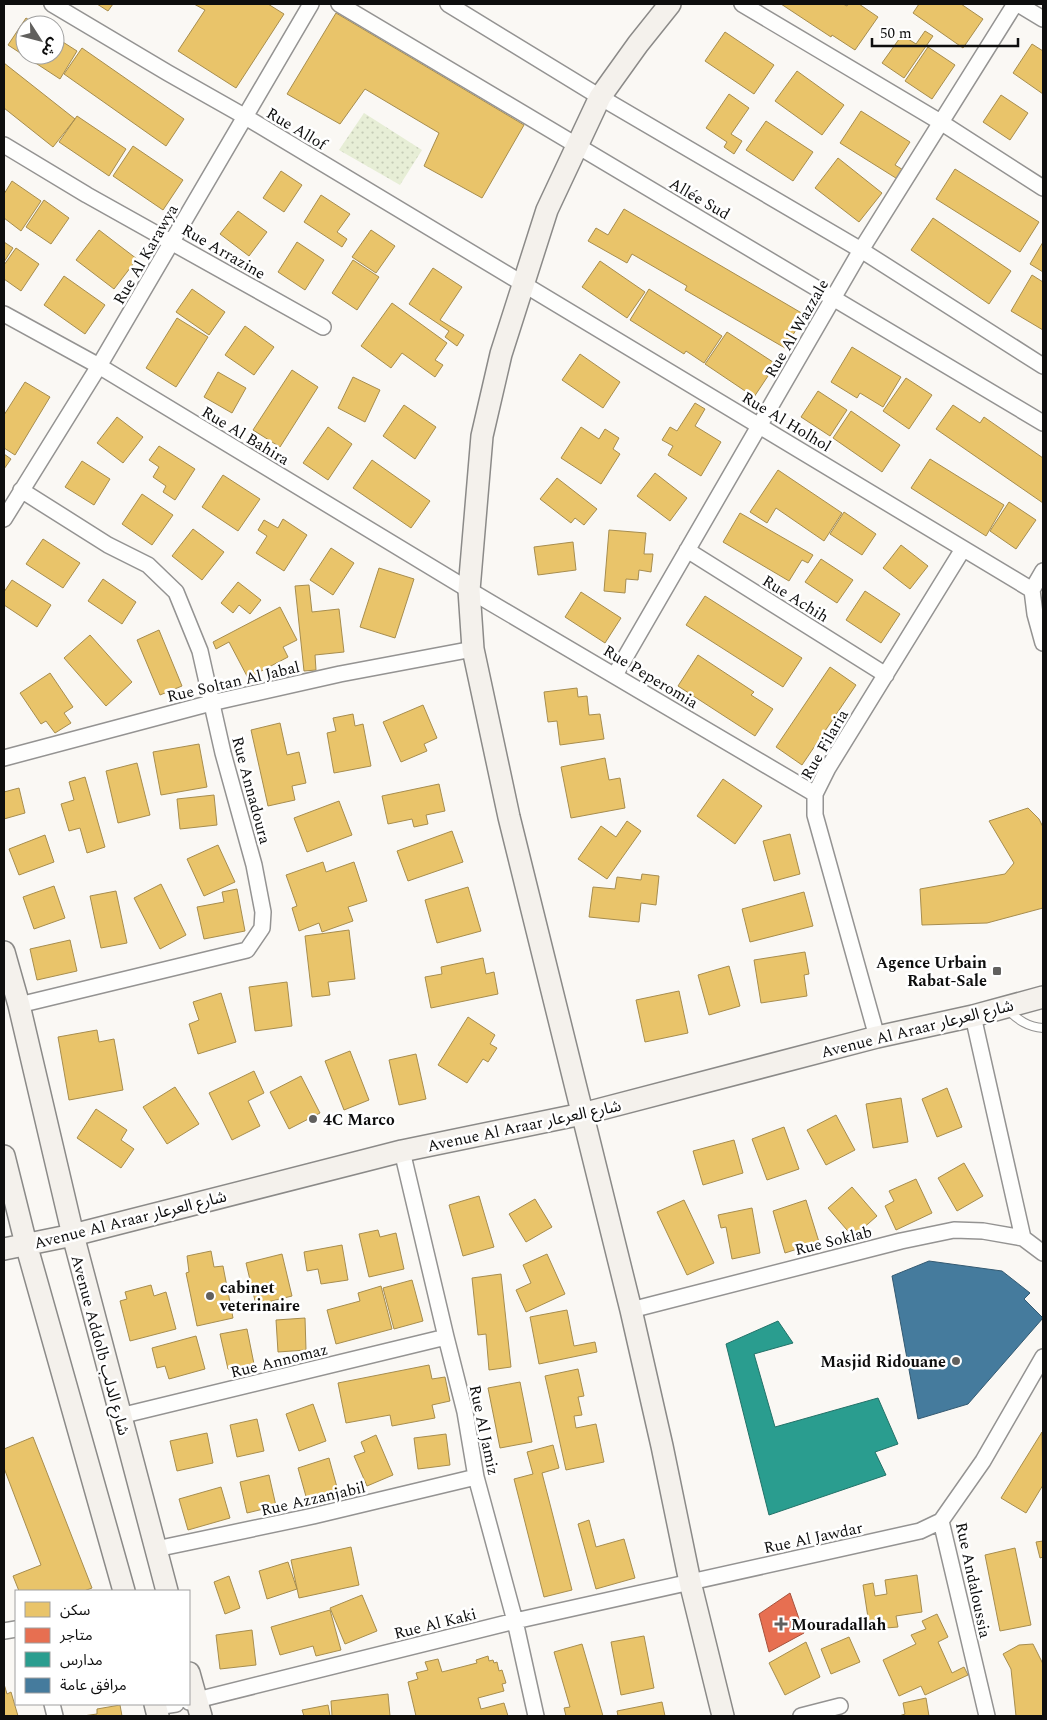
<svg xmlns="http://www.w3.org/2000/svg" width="1047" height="1720" font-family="Spectral,'Noto Sans Arabic',serif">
<defs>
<pattern id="garden-dots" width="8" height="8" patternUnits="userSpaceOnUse" patternTransform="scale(1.25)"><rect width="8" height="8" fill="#e7eed6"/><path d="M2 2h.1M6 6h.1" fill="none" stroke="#c5cbb6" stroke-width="1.8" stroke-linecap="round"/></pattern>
</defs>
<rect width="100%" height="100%" fill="#faf8f4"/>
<path fill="url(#garden-dots)" d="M364 113 422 150 400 185 339 150Z"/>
<path fill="#e9c46a" stroke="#a78d4e" d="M97 4H113L108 11Z
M194 4H268L284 14 236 88 178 51 205 10Z
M781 4H843L847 6 848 4H859L878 17 855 50 832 35 831 37Z
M919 4H961L983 19 963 48 913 13Z
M336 13 524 125 482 198 424 166 439 133 365 89 340 124 287 94Z
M26 18 37 25H25V55H55V37L77 51 60 79 8 45Z
M925 31 933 36 904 78 882 63 902 35 916 44Z
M725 32 774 65 754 94 705 61Z
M1032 44 1043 51V94L1013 73Z
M928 47 955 65 932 99 905 81Z
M82 48 184 119 166 146 64 74Z
M4 63 75 119 53 147 4 108Z
M797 71 844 105 822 135 775 101Z
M729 94 749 108 731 134 742 141 734 154 724 147 727 142 706 128Z
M1001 95 1028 113 1010 140 983 122Z
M861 111 910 142 895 165 905 171 899 180 840 143Z
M77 116 126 149 109 176 59 142Z
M766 121 813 152 793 181 746 150Z
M133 146 183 180 163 210 113 176Z
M838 158 882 193 859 222 815 188Z
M955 169 1039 222 1020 252 936 199Z
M281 171 302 185 284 212 263 198Z
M12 181 41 201 21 231 4 218V194Z
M321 195 350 214 337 232 347 239 342 247 304 222Z
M44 200 69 218 51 244 26 227Z
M624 209 805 315 785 348 685 290 687 286 632 254 627 263 588 241 596 228 608 235Z
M238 211 267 232 249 256 220 234Z
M933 218 1011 271 989 304 911 250Z
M99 230 137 259 114 289 76 260Z
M371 230 395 246 376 273 352 257Z
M4 242 13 248 4 262Z
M297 242 324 260 305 290 278 272Z
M1043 242V272L1030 264Z
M16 248 39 264 21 291 4 279V265Z
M353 260 379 277 357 310 332 293Z
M600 261 645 292 627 318 582 287Z
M433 268 462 287 440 320 464 335 457 346 445 337 449 331 409 304Z
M1032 275 1043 282V330L1011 311Z
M64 276 105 305 85 334 44 305Z
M192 289 225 312 209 335 176 312Z
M649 289 722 336 704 363 686 351 684 354 630 320Z
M392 303 447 343 435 360 443 365 435 377 402 353 391 368 361 346Z
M177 318 208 337 176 387 146 368Z
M245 326 274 347 254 375 225 355Z
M727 332 776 364 754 397 705 364Z
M852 347 901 377 883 407 860 393 857 398 831 382Z
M580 354 620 382 603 408 562 380Z
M292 370 318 387 280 447 253 430Z
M218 372 246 388 232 413 204 397Z
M353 377 380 390 365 422 338 408Z
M906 378 932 395 909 429 883 411Z
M25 382 50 397 15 455 4 448V415Z
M818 391 847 410 830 436 801 417Z
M695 403 705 409 695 426 721 442 701 476 668 455 673 446 662 440 670 427 677 431Z
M404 405 436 427 415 459 383 436Z
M953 405 980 423 984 417 1043 458V503L936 429Z
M851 411 900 445 882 472 833 438Z
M117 417 143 437 123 463 97 443Z
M328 427 352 444 328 480 303 463Z
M581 427 599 439 605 429 619 438 613 449 620 454 601 484 561 458Z
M159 446 195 469 175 500 163 492 166 486 153 477 159 467 149 460Z
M4 454 11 459 4 469Z
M930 459 1004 505 986 536 911 488Z
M372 460 430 501 411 528 353 488Z
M82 461 110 479 94 505 65 487Z
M778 470 842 513 824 541 776 508 767 523 750 512Z
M655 473 687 498 670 521 637 496Z
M223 475 260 499 238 531 202 507Z
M557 478 597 509 584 525 575 518 571 523 540 499Z
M142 494 173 515 152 545 122 524Z
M1009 502 1036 520 1016 549 990 531Z
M844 512 876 534 862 555 830 534Z
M740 513 813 555 808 563 802 560 789 581 723 542Z
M283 519 307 535 284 571 256 553 267 536 258 530 264 520 278 528Z
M193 529 224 552 202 580 172 556Z
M609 530 646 533 644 554H653L651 572 639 570 638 580 626 579 625 593 604 591Z
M43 539 80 563 63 588 26 564Z
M573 542 576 570 538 575 534 547Z
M901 545 928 566 910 589 883 568Z
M331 548 354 563 333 595 310 580Z
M821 559 853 580 837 603 805 582Z
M379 568 414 579 395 638 360 627Z
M103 579 136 602 122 624 88 601Z
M12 580 51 605 37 627 4 605V592Z
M238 582 261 600 250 614 239 605 233 613 221 603Z
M309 585 312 612 339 609 344 652 315 655 316 670 304 671 295 586Z
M865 591 900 614 881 643 846 620Z
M581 592 621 618 605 643 565 617Z
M705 596 802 658 783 687 686 625Z
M280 607 297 640 283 647 288 657 248 678 229 642 216 649 213 642Z
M159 630 182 686 160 695 137 640Z
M90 635 132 682 106 706 64 658Z
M698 655 754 692 751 695 773 709 755 736 678 686Z
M830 667 856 685 802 765 776 747Z
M50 673 73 707 64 713 71 723 55 733 46 721 41 724 20 693Z
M577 688 578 697 587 696 589 715 600 714 604 739 560 745 557 721 548 722 544 692Z
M423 705 437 738 424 744 427 751 401 762 383 722Z
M353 714 355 726 363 724 371 766 334 773 327 733 336 731 333 718Z
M280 723 287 755 299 752 306 783 292 786 295 800 268 806 251 730Z
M199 744 207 787 161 795 153 752Z
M605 758 609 780 620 778 625 808 571 818 561 767Z
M137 763 150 815 118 823 106 771Z
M85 777 105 847 87 853 80 828 69 831 61 804 74 800 69 782Z
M723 779 762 806 735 844 697 816Z
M439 784 445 811 426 815 428 824 414 827 412 819 388 824 382 796Z
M19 788 25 813 4 819V792Z
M214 795 217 825 180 829 177 799Z
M339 801 352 835 307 852 294 818Z
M1028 808 1039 819 1043 827V908L987 923 922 925 920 889 1005 874 1014 863 989 821Z
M627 821 641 831 607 879 578 859 601 826 616 837Z
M452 831 463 862 408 881 397 851Z
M790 834 800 874 774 881 763 841Z
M45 835 54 862 19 875 9 849Z
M218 845 235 882 204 896 187 859Z
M323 862 326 872 354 862 367 901 348 907 353 921 322 932 319 923 299 931 292 908 297 906 286 875Z
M642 874 659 876 656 905 641 903 639 922 589 917 593 887 615 889 617 877 641 880Z
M161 884 186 935 160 949 134 898Z
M54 886 65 918 34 929 23 897Z
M468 887 481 931 437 943 425 900Z
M237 889 245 931 204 939 197 907 224 902 222 892Z
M116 891 127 943 101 948 90 896Z
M804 892 813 926 750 942 742 909Z
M349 930 355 979 328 982 330 995 312 997 305 936Z
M70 940 77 971 37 980 30 949Z
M805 952 809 974 804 975 807 996 761 1003 754 960Z
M483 958 486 974 494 972 498 994 431 1008 425 977 442 974 441 967Z
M729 966 740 1006 709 1015 698 975Z
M287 982 292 1026 255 1031 249 987Z
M679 991 688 1033 645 1042 636 1000Z
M221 993 236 1042 198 1054 189 1024 199 1020 193 1002Z
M468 1017 495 1035 490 1044 497 1048 488 1062 483 1059 467 1083 438 1065Z
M97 1030 99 1042 114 1039 123 1090 69 1100 58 1037Z
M350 1051 369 1100 344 1110 325 1061Z
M416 1054 426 1099 399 1105 389 1060Z
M254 1071 264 1093 248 1101 260 1126 232 1140 209 1093Z
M301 1076 320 1113 289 1129 270 1092Z
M175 1087 199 1124 167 1144 143 1107Z
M947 1088 962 1127 937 1137 922 1099Z
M901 1098 908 1142 873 1148 866 1104Z
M96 1109 127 1130 121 1140 134 1149 121 1168 77 1138Z
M836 1115 855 1150 826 1165 807 1130Z
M784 1127 799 1169 767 1180 752 1139Z
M734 1140 743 1173 703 1185 693 1151Z
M964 1163 983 1196 957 1211 938 1178Z
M916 1179 932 1213 896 1230 885 1206 894 1201 889 1191Z
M852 1187 877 1216 853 1237 828 1208Z
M479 1196 494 1247 463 1256 449 1205Z
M535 1199 552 1227 526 1242 509 1214Z
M684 1200 714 1263 687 1275 657 1212Z
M806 1200 819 1242 785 1253 773 1211Z
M752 1208 760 1253 732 1259 726 1227 721 1228 718 1215Z
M378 1230 380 1237 396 1233 404 1269 369 1277 359 1234Z
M342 1245 348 1280 321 1284 318 1269 307 1271 304 1252Z
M211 1251 214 1267 223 1266 233 1318 197 1326 186 1273 189 1272 187 1256Z
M282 1254 292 1296 256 1305 246 1263Z
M547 1254 565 1294 526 1312 516 1290 531 1283 523 1265Z
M501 1274 511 1367 489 1370 486 1334 478 1335 472 1278Z
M412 1280 423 1321 394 1329 383 1288Z
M151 1285 154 1296 166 1292 176 1329 130 1341 120 1301 127 1299 125 1292Z
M381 1286 392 1329 336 1344 327 1310 360 1301 358 1293Z
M567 1310 574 1346 595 1342 597 1352 539 1364 530 1317Z
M305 1318 306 1350 278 1352 276 1320Z
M247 1329 254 1364 228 1369 220 1334Z
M196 1336 205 1369 169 1379 165 1366 157 1368 152 1348Z
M429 1365 432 1379 445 1377 450 1401 432 1405 435 1418 392 1426 390 1415 346 1423 338 1383Z
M578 1369 584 1396 578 1397 582 1415 574 1416 576 1428 596 1424 604 1462 566 1470 545 1376Z
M520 1382 532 1442 500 1448 488 1388Z
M313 1404 326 1441 299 1451 286 1414Z
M257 1419 264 1451 237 1457 230 1425Z
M1042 1432 1043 1485 1026 1513 1001 1498Z
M207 1433 213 1463 177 1471 170 1441Z
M446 1434 450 1465 418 1469 414 1438Z
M376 1435 393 1475 367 1486 354 1456 365 1452 361 1442Z
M33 1437 92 1588 84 1591H19L13 1576 41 1565 4 1468V1449Z
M553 1445 559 1468 542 1473 572 1590 544 1597 514 1479 533 1474 527 1452Z
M329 1458 338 1491 307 1500 298 1468Z
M269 1475 276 1506 247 1513 240 1482Z
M221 1487 230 1518 188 1530 179 1499Z
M589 1520 596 1547 624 1539 635 1578 596 1589 578 1524Z
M1043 1541V1557L1040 1558 1036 1542Z
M351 1547 359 1585 299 1598 291 1560Z
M1015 1548 1031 1625 1000 1631 985 1555Z
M288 1562 297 1589 267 1599 259 1571Z
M917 1575 922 1612 896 1616 898 1627 886 1628V1621L869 1624 863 1585 873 1583 875 1596 887 1594 885 1580Z
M229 1576 240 1608 225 1614 214 1582Z
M362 1595 377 1631 345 1644 330 1608Z
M330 1610 341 1650 316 1656 313 1646 280 1655 271 1627Z
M937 1614 948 1637 938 1642 952 1673 964 1667 968 1675 925 1695 921 1686 899 1696 883 1660 916 1644 911 1635 926 1629 922 1621Z
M252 1630 256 1665 220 1669 216 1635Z
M644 1636 654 1688 621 1695 611 1642Z
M849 1637 860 1662 831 1674 821 1649Z
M806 1642 820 1677 785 1695 769 1663Z
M582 1644 603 1716H566L564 1708 570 1707 554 1652Z
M1033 1644 1043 1664V1716H1016L1011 1669 1003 1654 1019 1645Z
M488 1656 489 1661 493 1660 494 1663 497 1662 499 1671 502 1670 506 1683 502 1684 504 1691 478 1698 481 1709 504 1703 508 1716H416L408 1682 418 1679 416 1673 428 1670 425 1662 438 1659 442 1672 477 1663 476 1660Z
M4 1684 7 1694 11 1692 18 1716H4Z
M388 1694 390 1716H332L331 1701Z
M926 1698 929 1716H899L905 1714 903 1703Z
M662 1702 665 1716H618L617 1711Z
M120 1705 122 1716H83L97 1714V1709Z
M328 1705 330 1716H304L302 1710Z"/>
<path fill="#e76f51" stroke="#a6523d" d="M790 1593 804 1633 769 1652 759 1614Z"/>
<path fill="#2a9d8f" stroke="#227268" d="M778 1321 793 1343 754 1354 775 1427 878 1398 898 1444 875 1452 886 1475 769 1515 726 1344Z"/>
<path fill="#457b9d" stroke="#345a72" d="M929 1261 1002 1271 1030 1293 1024 1299 1043 1318 968 1404 918 1419 892 1276Z"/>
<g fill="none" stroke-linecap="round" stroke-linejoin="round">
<defs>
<path id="lane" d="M1008 1010C1018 1020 1028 1027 1043 1028"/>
<path id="street" d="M52 4 168 73 244 116 1032 590
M339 4 1043 423
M448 4 600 97 861 250 1043 366
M742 4 942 123 1043 188
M1018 4 1043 19
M4 145 87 195 323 327
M4 314 99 366 469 590 815 794
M4 519 99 366 311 4
M687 550 886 675
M1043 571 1032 590 1035 614 1043 643
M615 675 861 250 1015 4
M4 758 211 703 340 674 473 649
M19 1005 247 950 262 928 263 912 254 865 223 753 200 651 176 592 148 565 108 545 21 490
M973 1016 1023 1238
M877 1037 815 815V794L828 768 963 549
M402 1151 446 1337 465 1412 476 1477 515 1621 536 1716
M631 1310 901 1241 954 1230 983 1231 1023 1238 1043 1253
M120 1416 446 1337
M156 1549 313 1516 476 1477
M4 1631 16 1629
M189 1702 515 1621 920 1531 941 1521
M52 1704 55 1716
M156 1707 176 1704
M801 1716 840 1706
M987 1716 941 1521 983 1461 1043 1357"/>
<path id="secondary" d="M670 4 638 44 600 97 547 210 501 354 482 436 469 590 473 649 509 817 631 1310 662 1446 690 1582 723 1716
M4 952 19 1005 73 1235 167 1591
M4 1156 26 1244 124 1591
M4 1249 73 1235 402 1151 582 1114 877 1037 973 1016 1043 997
M189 1673 201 1716
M155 1704 158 1716"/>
</defs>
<use href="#lane" stroke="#949392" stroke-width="10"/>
<use href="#street" stroke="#949392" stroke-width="18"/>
<use href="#secondary" stroke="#8b8a88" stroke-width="24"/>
<use href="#lane" stroke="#fefefd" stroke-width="8"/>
<use href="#street" stroke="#fefefd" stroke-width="15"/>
<use href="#secondary" stroke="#f4f1ec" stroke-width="21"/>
</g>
<g fill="#61605e" stroke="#fff" stroke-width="2">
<rect x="992" y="966" width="10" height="10" rx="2.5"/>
<circle cx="313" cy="1119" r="5"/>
<circle cx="210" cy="1296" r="5"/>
<circle cx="956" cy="1361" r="5"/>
<path d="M778.5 1616.5h5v5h5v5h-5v5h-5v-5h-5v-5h5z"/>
</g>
<g text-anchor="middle" stroke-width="5" stroke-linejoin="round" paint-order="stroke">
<g font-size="16" fill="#0e0e0e" stroke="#fff">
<text transform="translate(297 128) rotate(31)" y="6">Rue Allof</text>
<text transform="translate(700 198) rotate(30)" y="6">Allée Sud</text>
<text transform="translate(224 251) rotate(30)" y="6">Rue Arrazine</text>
<text transform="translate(145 254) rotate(-60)" y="6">Rue Al Karawya</text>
<text transform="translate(796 328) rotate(-60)" y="6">Rue Al Wazzale</text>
<text transform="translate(787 421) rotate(31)" y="6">Rue Al Holhol</text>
<text transform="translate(246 435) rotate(31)" y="6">Rue Al Bahira</text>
<text transform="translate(796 598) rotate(32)" y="6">Rue Achih</text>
<text transform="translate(651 676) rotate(31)" y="6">Rue Peperomia</text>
<text transform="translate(233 681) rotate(-13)" y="6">Rue Soltan Al Jabal</text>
<text transform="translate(824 744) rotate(-60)" y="6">Rue Filaria</text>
<text transform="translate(252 790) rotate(75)" y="6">Rue Annadoura</text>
<text transform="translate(917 1028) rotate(-14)" y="6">Avenue Al Araar شارع العرعار</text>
<text transform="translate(524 1125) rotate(-12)" y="6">Avenue Al Araar شارع العرعار</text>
<text transform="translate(130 1219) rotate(-14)" y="6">Avenue Al Araar شارع العرعار</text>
<text transform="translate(833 1240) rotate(-14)" y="6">Rue Soklab</text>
<text transform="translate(101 1345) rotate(75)" y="6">Avenue Addolb شارع الدلب</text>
<text transform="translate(279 1360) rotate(-14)" y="6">Rue Annomaz</text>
<text transform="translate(485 1430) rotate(78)" y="6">Rue Al Jamiz</text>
<text transform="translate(313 1498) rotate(-13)" y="6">Rue Azzanjabil</text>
<text transform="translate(813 1537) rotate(-12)" y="6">Rue Al Jawdar</text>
<text transform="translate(974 1580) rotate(78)" y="6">Rue Andaloussia</text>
<text transform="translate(435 1623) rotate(-14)" y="6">Rue Al Kaki</text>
</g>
<g font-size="16" font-weight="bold" fill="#0e0e0e" stroke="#fff" text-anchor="start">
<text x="987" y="968" text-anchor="end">Agence Urbain<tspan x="987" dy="18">Rabat-Sale</tspan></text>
<text x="323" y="1125">4C Marco</text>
<text x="220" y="1293">cabinet<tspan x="220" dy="18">veterinaire</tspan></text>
<text x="946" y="1367" text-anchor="end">Masjid Ridouane</text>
<text x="791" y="1630">Mouradallah</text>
</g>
</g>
<rect width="1047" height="1720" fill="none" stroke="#0e0e0e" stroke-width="10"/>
<rect x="15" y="1590" width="175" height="115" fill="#ffffff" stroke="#9f9f9f"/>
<rect x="25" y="1602" width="25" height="15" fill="#e9c46a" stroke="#9f9f9f"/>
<text x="60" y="1615" font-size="15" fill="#0e0e0e">سكن</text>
<rect x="25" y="1628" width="25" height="15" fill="#e76f51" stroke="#9f9f9f"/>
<text x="60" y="1640" font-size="15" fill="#0e0e0e">متاجر</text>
<rect x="25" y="1652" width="25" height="15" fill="#2a9d8f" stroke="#9f9f9f"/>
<text x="60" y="1665" font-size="15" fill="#0e0e0e">مدارس</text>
<rect x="25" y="1678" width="25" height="15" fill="#457b9d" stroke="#9f9f9f"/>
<text x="60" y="1690" font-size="15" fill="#0e0e0e">مرافق عامة</text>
<g transform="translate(40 40) rotate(126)"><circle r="24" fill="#ffffff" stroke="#9f9f9f"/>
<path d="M0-4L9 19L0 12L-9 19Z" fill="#61605e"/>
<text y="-8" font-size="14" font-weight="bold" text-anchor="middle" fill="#0e0e0e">ش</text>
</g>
<path d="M872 38v8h146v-8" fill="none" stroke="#0e0e0e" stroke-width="2.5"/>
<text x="880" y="38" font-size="15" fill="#0e0e0e" stroke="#ffffff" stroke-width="4" paint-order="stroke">50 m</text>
</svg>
